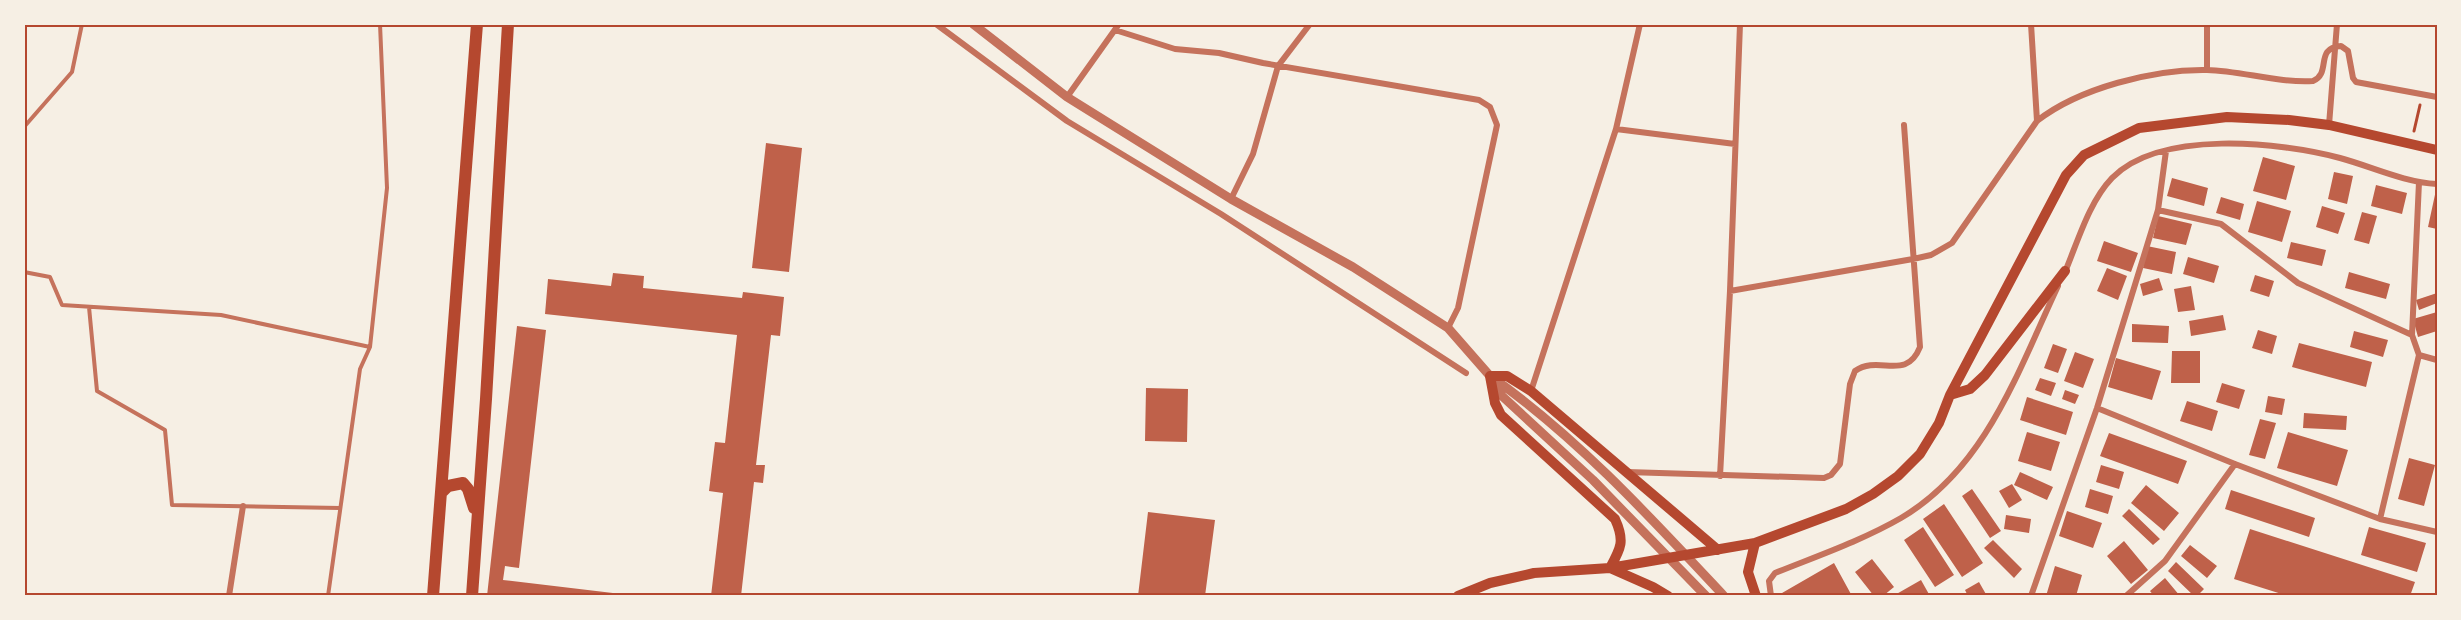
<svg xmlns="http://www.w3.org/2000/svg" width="2461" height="620" font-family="Mulish,sans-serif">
<rect width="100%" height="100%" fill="#f6efe4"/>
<path fill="#bf614a" d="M766 143 802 148 789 272 752 268Z
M2263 157 2295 166 2286 200 2253 191Z
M2334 172 2353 176 2347 204 2328 199Z
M2172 178 2208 188 2204 206 2167 196Z
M2376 185 2407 193 2402 214 2371 206Z
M2436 190H2437V229L2428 227Z
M2221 197 2244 204 2240 220 2216 213Z
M2257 201 2291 211 2282 242 2248 232Z
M2322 206 2345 213 2338 234 2316 227Z
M2362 212 2377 216 2369 244 2354 240Z
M2158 216 2192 224 2186 245 2153 238Z
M2104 241 2138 253 2131 272 2097 261Z
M2291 242 2326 250 2322 266 2287 258Z
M2147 246 2176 252 2172 274 2143 268Z
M2188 257 2219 266 2214 283 2183 274Z
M2107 268 2127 276 2118 300 2097 291Z
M2349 272 2390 284 2386 299 2345 288Z
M613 273 644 276 643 288 742 298 743 292 784 297 780 336 771 335 756 465H765L763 483 754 482 741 596H711L723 493 709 491 715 442 725 443 737 335 545 314 548 279 611 286Z
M2255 275 2274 281 2269 297 2250 291Z
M2159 278 2163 290 2143 296 2140 284Z
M2191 286 2195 310 2178 312 2174 289Z
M2437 293V303L2419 310 2416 300Z
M2437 312V331L2418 337 2413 319Z
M2223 315 2226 330 2191 336 2189 321Z
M2132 324 2169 326 2168 343 2132 342Z
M517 326 546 330 519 568 505 566 503 580 638 596H487Z
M2258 330 2277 336 2272 354 2252 348Z
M2354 331 2388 340 2383 357 2350 347Z
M2299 343 2372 362 2366 387 2292 367Z
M2053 344 2067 349 2058 373 2044 368Z
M2172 351H2200V383H2171Z
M2075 352 2094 359 2083 388 2064 381Z
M2116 358 2161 371 2152 400 2108 387Z
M2040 378 2056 383 2051 396 2035 390Z
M2222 383 2245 390 2239 409 2216 402Z
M1146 388 1188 389 1187 442 1145 441Z
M2065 390 2079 395 2075 404 2062 399Z
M2268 396 2285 399 2282 415 2265 412Z
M2027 397 2073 412 2066 435 2020 420Z
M2187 401 2218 411 2212 431 2180 421Z
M2304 413 2347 416 2346 430 2303 428Z
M2260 419 2276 423 2265 459 2249 455Z
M2027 432 2060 442 2051 471 2018 461Z
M2288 432 2348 450 2337 486 2277 468Z
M2109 433 2187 461 2178 484 2100 456Z
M2409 458 2435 465 2424 506 2398 499Z
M2101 465 2124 472 2119 489 2096 482Z
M2020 472 2053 487 2047 500 2014 485Z
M2012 484 2022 500 2009 508 1999 491Z
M2146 485 2179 513 2164 531 2131 503Z
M1972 489 2001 531 1990 538 1962 496Z
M2090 489 2113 496 2108 514 2085 507Z
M2231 490 2315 518 2309 537 2225 509Z
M1944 504 1983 563 1962 577 1923 519Z
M2129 509 2160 539 2153 545 2122 516Z
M2067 511 2102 523 2093 548 2059 536Z
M1148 512 1215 520 1205 596H1138Z
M2006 515 2031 519 2029 533 2004 529Z
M1923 527 1954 575 1935 587 1904 540Z
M2369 527 2426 543 2417 572 2361 555Z
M2250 529 2415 582 2410 596H2288L2234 579Z
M1993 540 2022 569 2014 578 1984 548Z
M2124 541 2148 570 2131 584 2107 556Z
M2190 545 2217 566 2207 578 2181 556Z
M1872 559 1894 587 1883 596H1874L1855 572Z
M2176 562 2204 589 2197 596H2194L2168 571Z
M1834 563 1852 596H1783L1782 593Z
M2055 566 2082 575 2076 596H2046Z
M2165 578 2180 596H2154L2150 591Z
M1921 580 1930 596H1893Z
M1979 582 1987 596H1968L1965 590Z"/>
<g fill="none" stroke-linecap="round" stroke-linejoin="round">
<path stroke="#b5482f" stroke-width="3" d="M2414 131 2420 105"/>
<path stroke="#c5725c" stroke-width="4" d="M24 127 72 72 82 24
M24 272 50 277 62 305 221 315 370 347
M89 307 97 391 165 430 172 505 340 508
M328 596 360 369 370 347 387 188 380 24"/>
<path stroke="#c5725c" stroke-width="6" d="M936 24 1067 121 1221 214 1466 373
M2031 24 2037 121
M1115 30 1175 49 1219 53 1263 63 1479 100 1490 107 1497 125 1458 308 1448 328
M2207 70V24
M1067 97 1119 24
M2329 125 2337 24
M1616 129 1735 144
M1231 199 1253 154 1278 66 1310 24
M2158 210 2221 224 2298 283 2412 335 2419 355 2437 360
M2065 272C2078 241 2089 202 2112 178 2160 129 2280 142 2340 158 2373 167 2403 182 2437 184
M1730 291 1913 259 1931 255 1952 243 2037 121C2079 88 2154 69 2207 70 2242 71 2278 83 2313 81 2332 73 2314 48 2341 46L2348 51 2353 78 2356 82 2437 97
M2412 335 2419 182
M1531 391 1616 129 1640 24
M2097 408 2235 464 2380 519 2437 532
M1627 472 1824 478 1831 475 1840 464 1850 384 1855 371C1879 354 1906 382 1920 347L1904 125
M1720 476 1730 291 1740 24
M2380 519 2419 355
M229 596 243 506
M1771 596 1769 581 1775 573C1817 556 1861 541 1901 518 1986 468 2018 371 2058 286
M2031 596 2097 408 2158 210 2166 151
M2126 596 2165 561 2235 464"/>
<path stroke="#c5725c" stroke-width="9" d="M973 24 1067 97 1231 199 1353 267 1448 328 1490 376 1502 396 1593 480 1706 596
M1493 378C1579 439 1652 519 1724 596"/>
<path stroke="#b5482f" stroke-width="10" d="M1950 395 1970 389 1985 375 2065 271
M1755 543 1748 572 1756 596
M1610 568C1621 548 1625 541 1615 519L1501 415 1495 403 1490 376H1507L1531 391 1718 550
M1610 568 1653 587 1668 596
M1458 596 1490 583 1534 573 1610 568 1755 543 1846 509 1873 494 1898 476 1920 454 1939 423 1950 395 2066 175 2084 155 2139 128 2227 117 2289 120 2329 125 2437 150"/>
<path stroke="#b5482f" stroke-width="12" d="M441 493 448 486 463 483 468 489 474 508
M433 596 477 24
M472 596 486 399 508 24"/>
</g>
<rect width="2461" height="620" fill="none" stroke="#f6efe4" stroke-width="51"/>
<rect x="26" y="26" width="2410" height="568" fill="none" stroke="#b5482f" stroke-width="2"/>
</svg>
